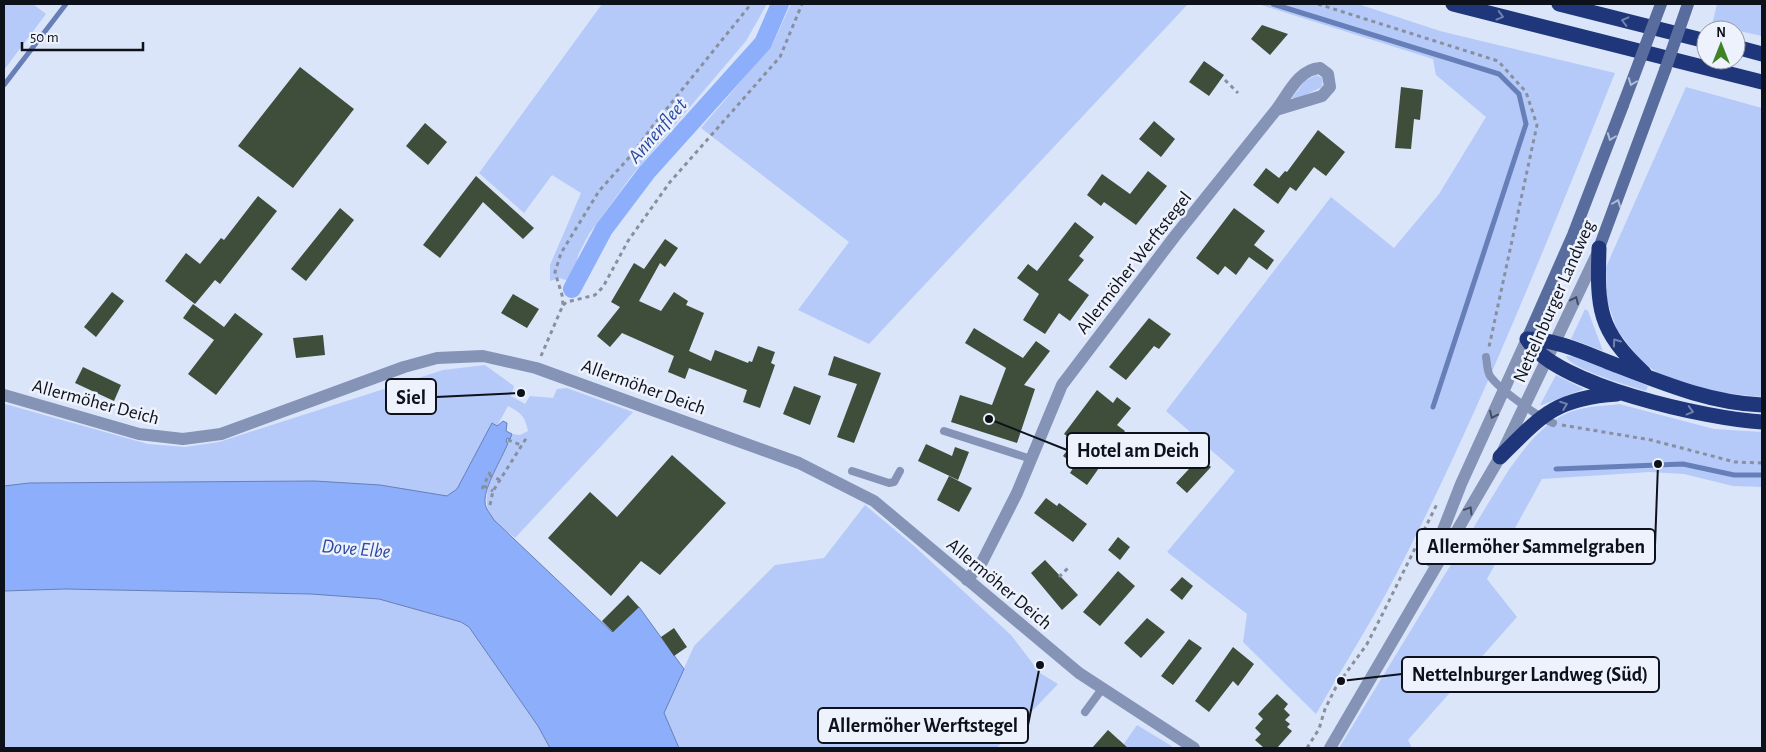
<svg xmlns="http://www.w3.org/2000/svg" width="1766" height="752" font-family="'Alegreya Sans',sans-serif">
<rect width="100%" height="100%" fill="#dbe5fa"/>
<path fill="#b5caf8" d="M4 4H33L46 14 4 70Z
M602 4H767L746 41 633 174 589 234 578 255 573 282 559 278 550 281V265L581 193 552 175 524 213 479 173Z
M791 4H1188L869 344 798 310 849 242 701 128 772 45Z
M1258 4H1358L1440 31 1615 73C1548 240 1481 409 1399 569 1374 618 1344 665 1316 714L1243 642 1247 614 1167 552 1235 471 1166 411 1331 197 1394 248 1439 194 1486 117 1436 75 1433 59Z
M1717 4H1762V36L1712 25Z
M1316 75 1323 78 1322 87 1297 99 1292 98 1305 81Z
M1686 87 1762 108V397L1723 393 1666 379 1641 361 1617 330 1607 300 1606 267Z
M1585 309 1588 311 1603 351 1571 339Z
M1566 356 1579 357 1648 386 1646 391C1632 387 1568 368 1566 356Z
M485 365 514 386 511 396 525 404 530 396 553 398 557 389 567 388 633 412 515 538C508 532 499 526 494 520 475 498 498 465 508 443L506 442 507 438 510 439 512 434 520 435 528 431C525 416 521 413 508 406L497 426 492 424 457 489 447 497 380 485 315 481 29 483 4 486 5 404 148 444 185 447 219 442 443 370Z
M1556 375 1584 389 1542 405H1540Z
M1619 404 1714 429 1762 432V487L1733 486 1684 474 1650 472 1542 479 1487 579 1517 617 1408 740 1412 748H1339L1508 471C1526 446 1545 419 1576 410 1590 406 1605 406 1619 404Z
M865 505 913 545 1011 635 1040 673 1058 684 997 748H679L664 713 694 646 775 565 824 558Z
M65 589 311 594 379 599 461 622 469 627 538 726 550 748H4V591Z
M1137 725 1170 745 1173 748H1121Z"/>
<path fill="#8caefb" stroke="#667fb8" d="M503 421 507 423 506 431 512 434 510 439 507 438 506 442 508 443C502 458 484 487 485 502 485 508 491 515 494 520L612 632 639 607 684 669 664 713 679 748H550L538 726 469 627 461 622 379 599 311 594 65 589 4 591V486L29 483 315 481 380 485 447 496 457 489 492 423 497 426Z"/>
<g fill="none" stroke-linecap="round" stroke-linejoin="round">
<path stroke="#667fb8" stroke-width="5" d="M1273 4 1499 74 1519 94 1526 124 1433 407
M4 85 66 4
M1556 469 1683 464 1734 475H1762"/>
<path stroke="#8caefb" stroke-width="18" d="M572 289 604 229 647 172 763 43 780 4"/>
</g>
<path fill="#3e4e3a" d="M1262 25 1288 34 1270 55 1251 39Z
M1204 61 1224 75 1209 96 1189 82Z
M300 67 354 109 293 188 238 146Z
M1401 87 1423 90 1420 120 1414 119 1411 149 1395 148Z
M1154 121 1175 139 1161 157 1139 139Z
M425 123 447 142 428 165 406 146Z
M1318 130 1345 152 1326 176 1314 167 1296 191 1290 187 1278 204 1253 185 1266 168 1279 178 1285 171 1287 172Z
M1148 171 1167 186 1136 225 1104 202 1101 206 1087 195 1102 174 1130 194Z
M476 176 534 228 523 239 483 202 440 258 423 245Z
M258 196 277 211 220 284 215 280 195 304 165 281 186 253 200 264 221 238 224 240Z
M340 208 354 220 306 281 291 269Z
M1234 208 1265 231 1254 245 1274 260 1267 270 1249 257 1236 275 1225 266 1218 275 1196 258Z
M1075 222 1094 237 1079 256 1084 260 1068 280 1089 295 1070 321 1059 313 1045 334 1023 320 1039 294 1017 278 1028 264 1037 271Z
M665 239 678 248 665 267 660 263 639 301 661 311 674 292 688 301 686 305 704 313 689 351 711 361 715 350 748 363 749 361 752 362 758 346 775 352 771 363 775 365 760 408 743 402 747 390 689 368 685 379 668 372 674 356 622 333 610 347 597 336 620 307 611 302 634 263 644 269Z
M112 292 124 301 96 337 84 327Z
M513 294 539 309 527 328 501 313Z
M193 304 224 327 235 313 263 334 216 395 188 374 214 340 183 318Z
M1149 318 1171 334 1159 349 1154 346 1126 380 1109 367Z
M974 328 1023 358 1036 341 1050 351 1024 385 1035 389 1017 443 951 422 960 395 992 405 1006 368 965 343Z
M323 335 325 355 296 358 293 338Z
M834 356 881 373 854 443 837 437 857 384 828 375Z
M83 367 121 385 114 401 75 383Z
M794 386 821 396 810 425 783 414Z
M1097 390 1113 403 1117 397 1131 408 1117 425 1125 431 1087 485 1070 473 1075 465 1063 456 1074 441 1064 434Z
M926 444 952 456 955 447 969 452 958 480 918 461Z
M672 455 726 503 660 575 641 561 611 596 548 538 590 492 617 517Z
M1200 457 1211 467 1187 493 1176 483Z
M949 476 972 488 959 512 937 500Z
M1046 498 1057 506 1059 503 1087 524 1073 542 1034 513Z
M1118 537 1130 547 1120 560 1108 550Z
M1045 560 1078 595 1062 610 1031 573Z
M1118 571 1135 586 1100 626 1083 612Z
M1182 577 1193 586 1182 600 1170 590Z
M628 595 639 607 613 632 602 621Z
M1147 618 1165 632 1141 658 1124 643Z
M674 628 687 647 674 656 661 637Z
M1189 639 1202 648 1173 685 1161 676Z
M1233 647 1254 664 1238 686 1233 681 1209 712 1195 701Z
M1277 694 1288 704 1284 709 1290 715 1285 720 1290 724 1287 727 1292 731 1277 748H1264L1255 740 1261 734 1255 728 1263 719 1258 714Z
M1108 730 1128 748H1092Z"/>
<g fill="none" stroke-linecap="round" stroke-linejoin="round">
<path stroke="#8890a0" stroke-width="3" stroke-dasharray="4 4" stroke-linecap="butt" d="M1318 4 1498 61 1526 92 1537 125 1489 347
M1225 80 1238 93
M563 305 567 302 595 295 603 287 628 241 670 182 780 57 802 4
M541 356 563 305 562 295 555 272 561 253 599 191 634 152 652 127 751 4
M1562 425 1651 440 1735 462 1762 463
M508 440 521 445
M489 475 500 480
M484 486 493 491
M482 489 490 472
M490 505 493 491 527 437
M1059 577 1070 566
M1307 748 1319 729 1325 709 1336 687 1367 644 1382 615 1437 504"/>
<path stroke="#8594b6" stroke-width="8" d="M1486 357C1487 363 1487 371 1490 376 1500 390 1537 416 1553 423
M944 431 1031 459
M852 471 889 483 894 482 900 471
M1085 712 1102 689"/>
<path stroke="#8594b6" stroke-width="12" d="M967 580 982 562 1017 493 1062 385 1175 236 1276 110 1322 96 1330 87 1328 74 1320 68C1299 69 1288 94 1276 110"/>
<path stroke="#8594b6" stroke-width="12" d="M4 395 139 434 183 439 221 434 404 367 437 358 483 356 536 368 799 463 874 501 1079 673 1194 748
M1431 561 1461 484 1527 339
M1330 748 1500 457 1598 252"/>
<path stroke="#586d9d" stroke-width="12" d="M1599 248 1665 70
M1527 339 1573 235 1623 105"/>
<path stroke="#1f377a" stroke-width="15" d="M1453 4 1762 82
M1559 4 1706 41
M1736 47 1762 54
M1599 248C1597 309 1598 330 1644 373
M1527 339C1555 386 1709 419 1762 422
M1527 339C1554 339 1583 352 1608 362 1658 381 1708 403 1762 405
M1500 457C1541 416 1555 398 1617 394"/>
<path stroke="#586d9d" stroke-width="12" d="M1665 70 1688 4
M1623 105 1661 4"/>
</g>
<defs><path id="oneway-chevron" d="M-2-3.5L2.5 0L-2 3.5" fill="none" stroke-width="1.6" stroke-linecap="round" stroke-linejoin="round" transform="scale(1.25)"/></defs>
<g stroke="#7182ae">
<use href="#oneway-chevron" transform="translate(1500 16) rotate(15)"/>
<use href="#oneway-chevron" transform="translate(1625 21) rotate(-166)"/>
<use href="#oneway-chevron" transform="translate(1616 342) rotate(-126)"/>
<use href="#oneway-chevron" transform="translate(1564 405) rotate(-21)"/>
<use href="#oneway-chevron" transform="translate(1690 411) rotate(15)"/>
</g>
<g stroke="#b1bdd7">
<use href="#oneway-chevron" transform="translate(1632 82) rotate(111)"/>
<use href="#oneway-chevron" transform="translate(1611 137) rotate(111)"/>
<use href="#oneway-chevron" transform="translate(1617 203) rotate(-69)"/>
</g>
<g stroke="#434c60">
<use href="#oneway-chevron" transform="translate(1575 300) rotate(-65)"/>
<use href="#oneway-chevron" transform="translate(1493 415) rotate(115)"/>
<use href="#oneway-chevron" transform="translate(1469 510) rotate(-59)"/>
</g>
<g text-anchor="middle" stroke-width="5" stroke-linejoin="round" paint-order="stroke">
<g font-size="19" fill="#0d111a" stroke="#edf2fd">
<text transform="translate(1133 262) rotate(-52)" y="7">Allermöher Werftstegel</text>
<text transform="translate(1553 301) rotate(-66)" y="7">Nettelnburger Landweg</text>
<text transform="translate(644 386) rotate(20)" y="7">Allermöher Deich</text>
<text transform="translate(96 401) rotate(15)" y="7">Allermöher Deich</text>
<text transform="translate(1000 583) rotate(40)" y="7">Allermöher Deich</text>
</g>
<g font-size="20" font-style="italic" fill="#2a49a1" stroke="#edf2fd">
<text transform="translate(657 130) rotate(-49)" y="7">Annenfleet</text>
<text transform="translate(356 548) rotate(5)" y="7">Dove Elbe</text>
</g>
</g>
<path fill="none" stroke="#0d111a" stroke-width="2" d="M521 393L436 397M989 419L1067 450M1658 464L1655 546M1341 681L1402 674M1040 665L1028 725"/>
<g fill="#0d111a" stroke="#edf2fd" stroke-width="2">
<circle cx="521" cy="393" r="5"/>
<circle cx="989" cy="419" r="5"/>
<circle cx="1658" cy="464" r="5"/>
<circle cx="1341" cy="681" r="5"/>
<circle cx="1040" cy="665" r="5"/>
</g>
<g fill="#edf2fd" stroke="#0d111a" stroke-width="2">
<rect x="386" y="379" width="50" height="35" rx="5"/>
<rect x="1067" y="433" width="142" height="35" rx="5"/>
<rect x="1417" y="529" width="238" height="35" rx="5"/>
<rect x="1402" y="657" width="257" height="35" rx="5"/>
<rect x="818" y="708" width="210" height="35" rx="5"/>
</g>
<g font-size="20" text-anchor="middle" font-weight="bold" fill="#0d111a">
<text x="411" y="404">Siel</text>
<text x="1138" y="457">Hotel am Deich</text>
<text x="1536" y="553">Allermöher Sammelgraben</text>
<text x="1530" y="681">Nettelnburger Landweg (Süd)</text>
<text x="923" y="732">Allermöher Werftstegel</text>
</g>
<rect width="1766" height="752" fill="none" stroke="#0d111a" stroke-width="10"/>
<g transform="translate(1721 45)"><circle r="24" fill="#edf2fd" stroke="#9398a2"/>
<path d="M0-4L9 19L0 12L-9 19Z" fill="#3f8327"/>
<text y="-8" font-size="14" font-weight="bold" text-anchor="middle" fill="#0d111a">N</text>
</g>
<path d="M22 42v8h121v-8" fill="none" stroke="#0d111a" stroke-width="2.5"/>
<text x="30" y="42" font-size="15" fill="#0d111a" stroke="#edf2fd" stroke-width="4" paint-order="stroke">50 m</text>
</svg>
